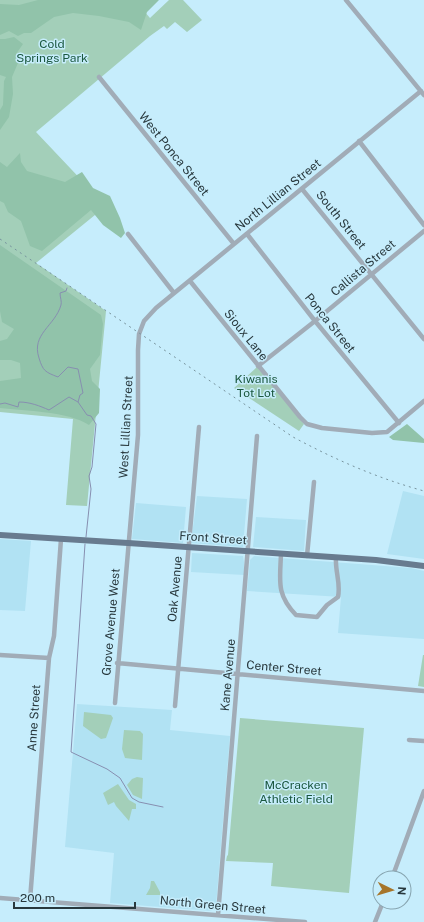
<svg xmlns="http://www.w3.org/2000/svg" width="424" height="922" font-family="'Public Sans',sans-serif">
<rect width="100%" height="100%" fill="#c6edfc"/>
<path fill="#b1e2f3" d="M403 491 424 496V559L387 554Z
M197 496 247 499 243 547 191 543Z
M136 503 186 507 183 543 132 539Z
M256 517 306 520 304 551 253 547Z
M0 539 31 541 25 611 0 610Z
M192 553 243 556 244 562V575L191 572Z
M254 556 411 568 424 571V639L338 633 341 597 247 591 250 560Z
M77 704 172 710 170 730 230 736 216 906 211 911 110 903 114 853 65 847Z"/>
<path fill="#a3cfb9" d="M0 0H130L144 11 150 18 169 0H183L202 20 187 32 175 22 167 29 164 26 150 36 36 132 106 206 36 263 106 311 87 506 66 505 73 419 0 412Z
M257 367 304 424 299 431 234 388Z
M423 655H424V687L418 686Z
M84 712 111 715 113 718 106 738 101 739 83 726Z
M240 718 364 728 349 893 271 886 273 863 226 861 227 856 228 855Z
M124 730 140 731 143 734 142 760 125 758 122 749Z
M137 777 143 778 142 799 133 795 127 785 132 779Z
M118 784 129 800 136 804V809H132L129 821 116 806 114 802 108 805 103 793Z
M151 881H154L160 892V895H146L150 888Z"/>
<path fill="#91c3aa" d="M38 0H159L147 12 141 30 129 22 99 16 73 13 54 17 31 33H24L18 36 9 31 0 35V4L19 5Z
M14 37 23 44 16 54 18 63 12 77 13 94 9 117 0 130V110L3 105 4 81 6 77 0 75V39H5Z
M20 153 21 162 27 171 65 182 82 172 93 188 110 196 120 218 125 233 121 238 103 225 91 210 42 251 30 246 21 221 8 212 4 203 0 201V162L7 167Z
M0 245 101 315 103 324 100 355 90 369 92 381 100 389 99 413 89 425C67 411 26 411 0 408V381L21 378 20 363 11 360H0V341L7 339 14 329 2 322 0 311Z
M407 424 424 439V443L393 440 389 437Z"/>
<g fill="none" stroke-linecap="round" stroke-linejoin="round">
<path stroke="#878fb0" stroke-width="1" d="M67 288 66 291 60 293C60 297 62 302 61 305 55 326 31 334 39 358 43 371 45 372 58 377L68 367 78 369 83 393 80 395 78 402 87 415 91 416 96 424 92 467 89 476 91 489 86 537
M0 404 5 403 18 407 19 402C30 402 40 406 49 410L69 397 78 402
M85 544 71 752 107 769 120 778 132 798 139 802 163 807"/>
<path stroke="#a1acb7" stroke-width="4.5" d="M346 0 424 95
M99 77 234 244
M359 141 424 225
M302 189 424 339
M128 234 174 293
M247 234 315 321 399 423
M190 281 300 417 307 424 322 428 372 433 387 432 424 401
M258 366 315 321 424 231
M281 554C280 581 276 594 296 615L317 617 327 605 338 597C341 583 335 572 336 558
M307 556 314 482
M0 655 49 658
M117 663 424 691
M115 703 138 435V350L139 334 144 321 156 308 421 91
M175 706 199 427
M409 740 424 741
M392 878 424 791
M0 898 305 922
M30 900 49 658 54 636 61 539
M218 915 257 436
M375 922 383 902"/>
<path stroke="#687b8f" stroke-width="6" d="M0 535 128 543 376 560 424 566"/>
<path stroke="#77939d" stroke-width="1" stroke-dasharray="2 4" stroke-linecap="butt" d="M0 239 293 437C336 460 377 478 424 491"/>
</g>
<g text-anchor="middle" stroke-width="3" stroke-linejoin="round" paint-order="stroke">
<g font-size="12" fill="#1a573e" stroke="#c6edfc">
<text x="52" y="48">Cold<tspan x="52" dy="14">Springs Park</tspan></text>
<text x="256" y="383">Kiwanis<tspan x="256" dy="14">Tot Lot</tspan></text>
<text x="296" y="789">McCracken<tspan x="296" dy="14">Athletic Field</tspan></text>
</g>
<g font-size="12" fill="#28383d" stroke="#c6edfc">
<text transform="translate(174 154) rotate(51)" y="4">West Ponca Street</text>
<text transform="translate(278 195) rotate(-39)" y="4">North Lillian Street</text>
<text transform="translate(341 220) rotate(51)" y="4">South Street</text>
<text transform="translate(363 268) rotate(-40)" y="4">Callista Street</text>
<text transform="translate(330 323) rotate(51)" y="4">Ponca Street</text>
<text transform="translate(246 335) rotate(51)" y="4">Sioux Lane</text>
<text transform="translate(126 427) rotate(-87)" y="4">West Lillian Street</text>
<text transform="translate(213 538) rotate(4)" y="4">Front Street</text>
<text transform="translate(175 589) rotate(-85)" y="4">Oak Avenue</text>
<text transform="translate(111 622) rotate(-85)" y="4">Grove Avenue West</text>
<text transform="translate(284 668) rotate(5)" y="4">Center Street</text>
<text transform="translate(228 675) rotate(-85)" y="4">Kane Avenue</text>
<text transform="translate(34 718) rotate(-86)" y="4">Anne Street</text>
<text transform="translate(213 905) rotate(5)" y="4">North Green Street</text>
</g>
</g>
<g transform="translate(392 890) rotate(95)"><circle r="19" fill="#c6edfc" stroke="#87a5b0"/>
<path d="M0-3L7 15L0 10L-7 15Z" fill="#a6752a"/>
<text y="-6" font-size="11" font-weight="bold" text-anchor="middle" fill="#28383d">N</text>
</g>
<path d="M14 902v6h121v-6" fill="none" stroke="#28383d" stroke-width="2"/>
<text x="20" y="902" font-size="12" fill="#28383d" stroke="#c6edfc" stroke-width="3" paint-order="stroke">200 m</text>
</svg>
